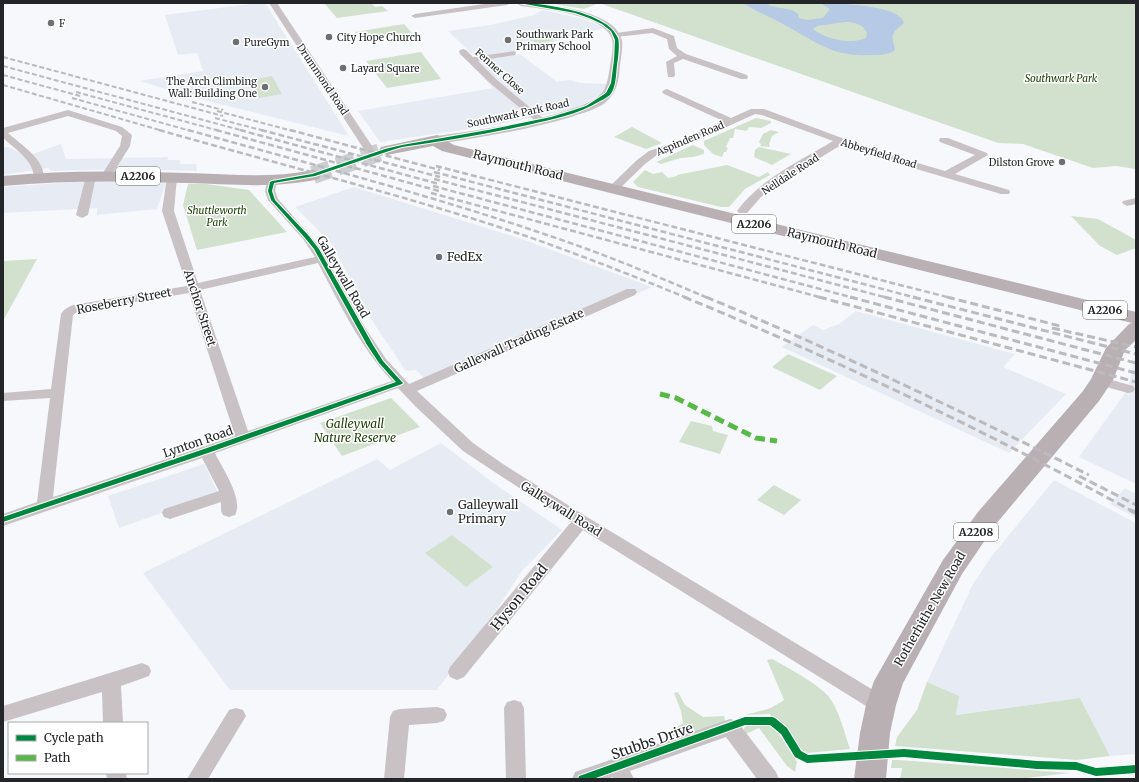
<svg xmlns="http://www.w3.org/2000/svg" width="1139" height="782" font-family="Merriweather,serif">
<rect width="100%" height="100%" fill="#f6f8fb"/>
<path fill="#e7ecf4" d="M258 3H265L349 136 203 100 139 81 203 71 197 53 178 55 165 15Z
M543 10 585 19 604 28 526 49 486 57 473 55 448 31 490 25 534 15Z
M520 54 557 82 570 80 580 83 607 84 600 95 575 109 489 126 380 142 358 111 493 88 469 62Z
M61 144 66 159 169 157 167 160H180V164H196L197 171 127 169 51 171 48 168 3 175V148L8 147 27 156Z
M101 180 166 182 157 209 97 215V208L3 213V187Z
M354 187 519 238 652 287 431 385 416 370 406 371 375 325 331 243 295 207Z
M856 311 1015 354 1003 367 1066 394 1009 453 782 347 813 325 823 330 839 324Z
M1136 351V484L1079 457 1128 389Z
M441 443 492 482 562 530 522 571 495 612 437 690H230L143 573 377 459 390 470Z
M204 464 218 493 119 528 108 496Z
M1054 480 1136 523V754L1110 756 1080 698 955 715 927 682 973 584 991 557Z
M1125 488 1136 494V518L1110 504Z"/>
<path fill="#d2e1cd" d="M324 3H371L375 7 382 6 388 11 337 18Z
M548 3H1136V169L1116 166 1093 168 1023 144 998 143 599 3 584 9Z
M404 24 412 33 362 41 355 32Z
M553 33 562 38 538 44 529 39Z
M421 52 441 79 387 88 366 61Z
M272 76 282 94 259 98 249 80Z
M756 118 771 121V123L761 128 749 127 747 131 735 129 733 138H730L726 147 728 148 726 152H724L722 157 713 154 704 145V141Z
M632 127 662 143 646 149 614 137Z
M771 130 779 132 772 136 769 144 770 147 760 146 761 144 759 142 763 134Z
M693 145 704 150V154L693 157 680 158 661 164 656 162Z
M759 147 791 154 772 165 754 157 755 150Z
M727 165 759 177 768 172 770 175 745 189 729 207H721L638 187 633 182 645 170 653 174 662 172 668 178 677 176V175Z
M188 184H206L249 190 287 232 197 250 183 205Z
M1071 216 1098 219 1136 240V248L1117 255 1100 246Z
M37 259 3 321V261Z
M788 354 837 376 820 390 772 367Z
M391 398 420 427 342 456 320 423Z
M691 421 712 426 713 431 728 435 720 454 679 442Z
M774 485 801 500 784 515 757 500Z
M452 535 493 567 466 587 425 553Z
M772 659C787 667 820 685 829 697 840 712 844 732 850 749L808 753C797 749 794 737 787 728 782 722 777 719 771 716L770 714 745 715 771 708 784 700 767 660Z
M927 682 959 696 956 715 1080 698 1110 756 1077 760 895 746 897 737 917 710Z
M678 692 685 705 703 717 724 716 725 721 670 740 673 730 683 723 681 711 674 693Z
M761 724 771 725 775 728 797 762 795 772 787 766 759 728 746 734 744 731V728L746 726Z
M892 760H899L1070 773 1017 779H900L902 768H891Z"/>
<path fill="#b6c9e5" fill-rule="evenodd" d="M743 3H766L771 6 792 10 798 14 799 18 807 20 823 18 830 9 822 4 801 3C818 3 900 2 904 23 893 33 890 32 895 49L894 51C887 55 878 55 870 55 830 57 814 40 781 23 768 16 755 11 743 3ZM845 22C854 22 863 24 867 33L866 38C852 45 825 39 813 29L817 26Z"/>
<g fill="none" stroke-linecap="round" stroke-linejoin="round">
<path stroke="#ccced1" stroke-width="18" stroke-dasharray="18 8" stroke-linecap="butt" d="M313 175 387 150"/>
<path fill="#c9c2c5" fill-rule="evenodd" d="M269 3H277L378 155 377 157H369Z
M491 3H511L507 5 415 18 411 16 415 14Z
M653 28 674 36 677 48 686 54 747 75 748 77 747 79H741L683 59 674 63 675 75 674 77H668L666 62 677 56 669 49 667 39 652 33 616 37 612 35 616 33Z
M463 49 466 50 473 57 515 51 516 53 515 55 478 61 497 80 544 119 546 121 544 123H538L491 84 460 54 459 52 460 50Z
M667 89 731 118 751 109H764L877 151 945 171 975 155 940 142 939 140 940 138H948L987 153 988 155 955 174 1009 190 1010 192 1009 194H1001L869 155 841 145 779 183 761 197 747 213H739L737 211C760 179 800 161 833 141L762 115 755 114 694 142 657 155 645 164 617 191H609L608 189 609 187 637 160 649 151 686 138 723 121 664 94 662 92 664 90Z
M68 110 122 127 132 135 130 146 110 178 106 179 101 176 120 146 122 136 116 131 68 116 8 133C21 145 43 157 44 177L39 180 34 177C33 160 15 149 3 138V128Z
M91 173 96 176 88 215 82 218 76 215 86 176Z
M172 174 177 177 174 211 198 283 315 257 303 239 268 200 265 191 267 182 272 179 276 180 277 182 275 191 278 199 320 247 364 326 386 359 409 384 627 289H635L637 292 635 295 417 391 473 443 503 464 587 517 888 699 891 705 888 711 881 713 874 711 583 530 464 677 457 680 450 677 448 672 450 667 571 522 463 451 415 406 398 388 215 453C222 468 244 499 235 515L229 517 223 515 221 511V502L170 519 164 517 162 513 164 509 219 491 202 458 3 526V514L37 502 50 398 3 401V393L51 389 61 314C64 309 68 307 73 305L187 286 162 211 167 177ZM318 263C340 304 360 347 392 381L248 431 200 290ZM189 293 235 436 53 497 73 315 77 312Z
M1136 198V204L1127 206 1122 203 1123 201Z
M1101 377 1133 386 1135 389 1133 392 1128 393 1096 384 1094 381 1096 378Z
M142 663 149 666 151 671 149 676 121 686 123 723H103L102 692 3 722V706Z
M514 700 521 702 524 708 526 779H506L504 708 507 702Z
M437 707 444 709 447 715 444 721 437 723 409 725 404 779H384L390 717 393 711 400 709Z
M236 708 243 710 246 716 208 779H187L229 710Z
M730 719 737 721 776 772 779 779H757L726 737 630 771 634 779H613V777L608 779H572L575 772Z
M106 773H126L127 779H107Z"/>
<path fill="#c9c2c5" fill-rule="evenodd" d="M516 3C541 3 617 9 622 41 623 48 621 57 620 65 619 80 617 93 605 103 595 110 582 113 571 117 528 130 482 137 437 144L433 143 431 140 433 137 437 136C480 130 524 124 565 111 575 108 587 104 596 98 607 91 608 79 610 66 611 59 614 47 612 39 604 14 543 9 521 6Z"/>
<path fill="#b9b0b3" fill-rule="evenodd" d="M437 135 443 137 445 140 454 145 1136 312V340L1125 350 1113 380 1099 401 996 524 962 574 903 683 896 705 890 733 886 779H854L860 733 866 705 874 681 943 560 978 512 1083 391 1091 379 1106 348 1129 324 1132 323 442 151 433 146 387 155 381 153 379 150 381 147Z
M313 170 319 171 321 175 319 179C275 189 230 184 186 183 124 181 64 180 3 186V176C64 170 124 171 186 173 228 174 271 179 313 170Z"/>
<path stroke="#bcbabc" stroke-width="2" stroke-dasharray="5 2.5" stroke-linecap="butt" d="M3 57 223 116
M3 66 244 131
M3 75 80 96
M3 85 163 131
M76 92 220 131
M72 98 191 131
M192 102 223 110
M217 111 293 131
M215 118 265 131"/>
<path stroke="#bcbabc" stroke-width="2.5" stroke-dasharray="6 3" stroke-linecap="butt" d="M159 130C281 165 405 195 526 236 580 255 634 276 687 298
M188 130C321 167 457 202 587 249 628 264 668 281 708 298
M216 130 439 191
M240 130 439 184
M261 130 440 177
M290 130 440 170
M436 166 951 298
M434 172 917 298
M434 179 888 298
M433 186 854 298
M431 193 823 298"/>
<path stroke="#bcbabc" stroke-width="3" stroke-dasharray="8 4" stroke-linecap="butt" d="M684 297C838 360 987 432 1132 511
M706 297C836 351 963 412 1089 475
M819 297 1136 382
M850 297 1136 373
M884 297 1136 363
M913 297 1136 354
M947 297 1060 326
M1052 328 1136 347
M1079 476 1136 505"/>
<path stroke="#bcbabc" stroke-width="4" stroke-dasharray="10 5" stroke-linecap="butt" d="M1130 510 1136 513"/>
<path stroke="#58b947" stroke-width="5" stroke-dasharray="10 5" stroke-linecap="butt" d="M660 394 676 398 756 438 777 441"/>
<defs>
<path id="cycleway" d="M519 3C542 3 585 10 604 23 611 27 615 32 618 38 620 44 618 59 617 65 616 74 616 88 610 95 607 97 603 100 600 101 578 115 552 119 528 125 486 134 444 141 402 147L389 151 315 176 274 183 272 191 275 200 309 236 319 249 373 345 383 361 402 382 403 383 402 384 208 453 3 522V517L204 449 396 382 379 363 367 345 314 249 305 238 271 200 268 191 270 182 272 181 312 174 385 149 402 145 488 130 551 117 574 110 586 106 606 93 611 83 614 60 615 40 611 31 602 24 589 18 575 13Z
M745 717H772L775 718 787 728 801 751 808 755 904 749 1037 761 1076 762 1096 768 1136 765V773L1096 776 1076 770 1037 769 904 757 807 763 795 757 781 734 770 725H745L593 779H578L579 776 582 775Z"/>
</defs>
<use href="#cycleway" stroke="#fff" stroke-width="2"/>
<use href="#cycleway" fill="#00873e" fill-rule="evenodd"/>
</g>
<g fill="#6d6f72" stroke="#fff" stroke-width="1.5">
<circle cx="51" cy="23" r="4"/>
<circle cx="329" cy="37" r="4"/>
<circle cx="508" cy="40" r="4"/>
<circle cx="236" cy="42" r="4"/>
<circle cx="343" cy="68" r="4"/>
<circle cx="265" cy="87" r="4"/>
<circle cx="1062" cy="162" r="4"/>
<circle cx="439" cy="257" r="4"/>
<circle cx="450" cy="512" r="4"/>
</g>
<g text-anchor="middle" stroke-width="3" stroke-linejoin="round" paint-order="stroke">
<g font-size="10" fill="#232528" stroke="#fff" text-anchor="start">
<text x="59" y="27">F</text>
<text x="516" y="38">Southwark Park<tspan x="516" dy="12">Primary School</tspan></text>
<text x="337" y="41">City Hope Church</text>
<text x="244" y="46">PureGym</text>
<text x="351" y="72">Layard Square</text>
<text x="257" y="85" text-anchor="end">The Arch Climbing<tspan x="257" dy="12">Wall: Building One</tspan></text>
<text x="1054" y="166" text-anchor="end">Dilston Grove</text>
</g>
<g font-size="10" fill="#232528" stroke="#fff">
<text transform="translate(500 71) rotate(42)" y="4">Fenner Close</text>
<text transform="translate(323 79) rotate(56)" y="4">Drummond Road</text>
<text transform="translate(518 113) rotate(-12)" y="4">Southwark Park Road</text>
<text transform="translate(690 138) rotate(-23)" y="4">Aspinden Road</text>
<text transform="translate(879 153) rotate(17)" y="4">Abbeyfield Road</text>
<text transform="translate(790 174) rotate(-33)" y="4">Nelldale Road</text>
</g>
<g font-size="10" font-style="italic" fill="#1e4107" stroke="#fff">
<text x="1061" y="82">Southwark Park</text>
<text x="217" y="214">Shuttleworth<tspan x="217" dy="12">Park</tspan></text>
</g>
<g fill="#fff" stroke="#656668" stroke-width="1">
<rect x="116" y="167" width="44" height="18" rx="3"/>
<rect x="732" y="215" width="44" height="18" rx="3"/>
<rect x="1083" y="301" width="44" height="18" rx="3"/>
<rect x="954" y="523" width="44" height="18" rx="3"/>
</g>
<g font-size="11" font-weight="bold" fill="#232528">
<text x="138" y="180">A2206</text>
<text x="754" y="228">A2206</text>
<text x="1105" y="314">A2206</text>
<text x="976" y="536">A2208</text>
</g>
<g font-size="12" fill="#232528" stroke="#fff">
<text transform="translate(518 165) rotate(14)" y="4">Raymouth Road</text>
<text transform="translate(832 243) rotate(14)" y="4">Raymouth Road</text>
<text transform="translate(343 277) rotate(60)" y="4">Galleywall Road</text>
<text transform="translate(124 301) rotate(-11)" y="4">Roseberry Street</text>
<text transform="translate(200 308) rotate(72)" y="4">Anchor Street</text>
<text transform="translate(519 341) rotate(-24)" y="4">Gallewall Trading Estate</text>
<text transform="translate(198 442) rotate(-19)" y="4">Lynton Road</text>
<text transform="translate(561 509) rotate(32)" y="4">Galleywall Road</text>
<text transform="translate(930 609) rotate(-60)" y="4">Rotherhithe New Road</text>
</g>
<g font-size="12" fill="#232528" stroke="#fff" text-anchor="start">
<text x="447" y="261">FedEx</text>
<text x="458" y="509">Galleywall<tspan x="458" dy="14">Primary</tspan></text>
</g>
<g font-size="12" font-style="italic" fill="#1e4107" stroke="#fff">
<text x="355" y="428">Galleywall<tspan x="355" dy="14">Nature Reserve</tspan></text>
</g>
<g font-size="14" fill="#232528" stroke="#fff">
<text transform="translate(519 597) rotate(-51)" y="5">Hyson Road</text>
<text transform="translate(652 741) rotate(-19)" y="5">Stubbs Drive</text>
</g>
</g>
<rect width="1139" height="782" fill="none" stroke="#232528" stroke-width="8"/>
<rect x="8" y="722" width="140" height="52" fill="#ffffff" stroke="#a7a8a9"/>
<rect x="16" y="735" width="20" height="6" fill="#00873e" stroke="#a7a8a9"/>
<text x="44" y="742" font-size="12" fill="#232528">Cycle path</text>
<rect x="16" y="755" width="20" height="6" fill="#58b947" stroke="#a7a8a9"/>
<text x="44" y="762" font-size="12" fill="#232528">Path</text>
</svg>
